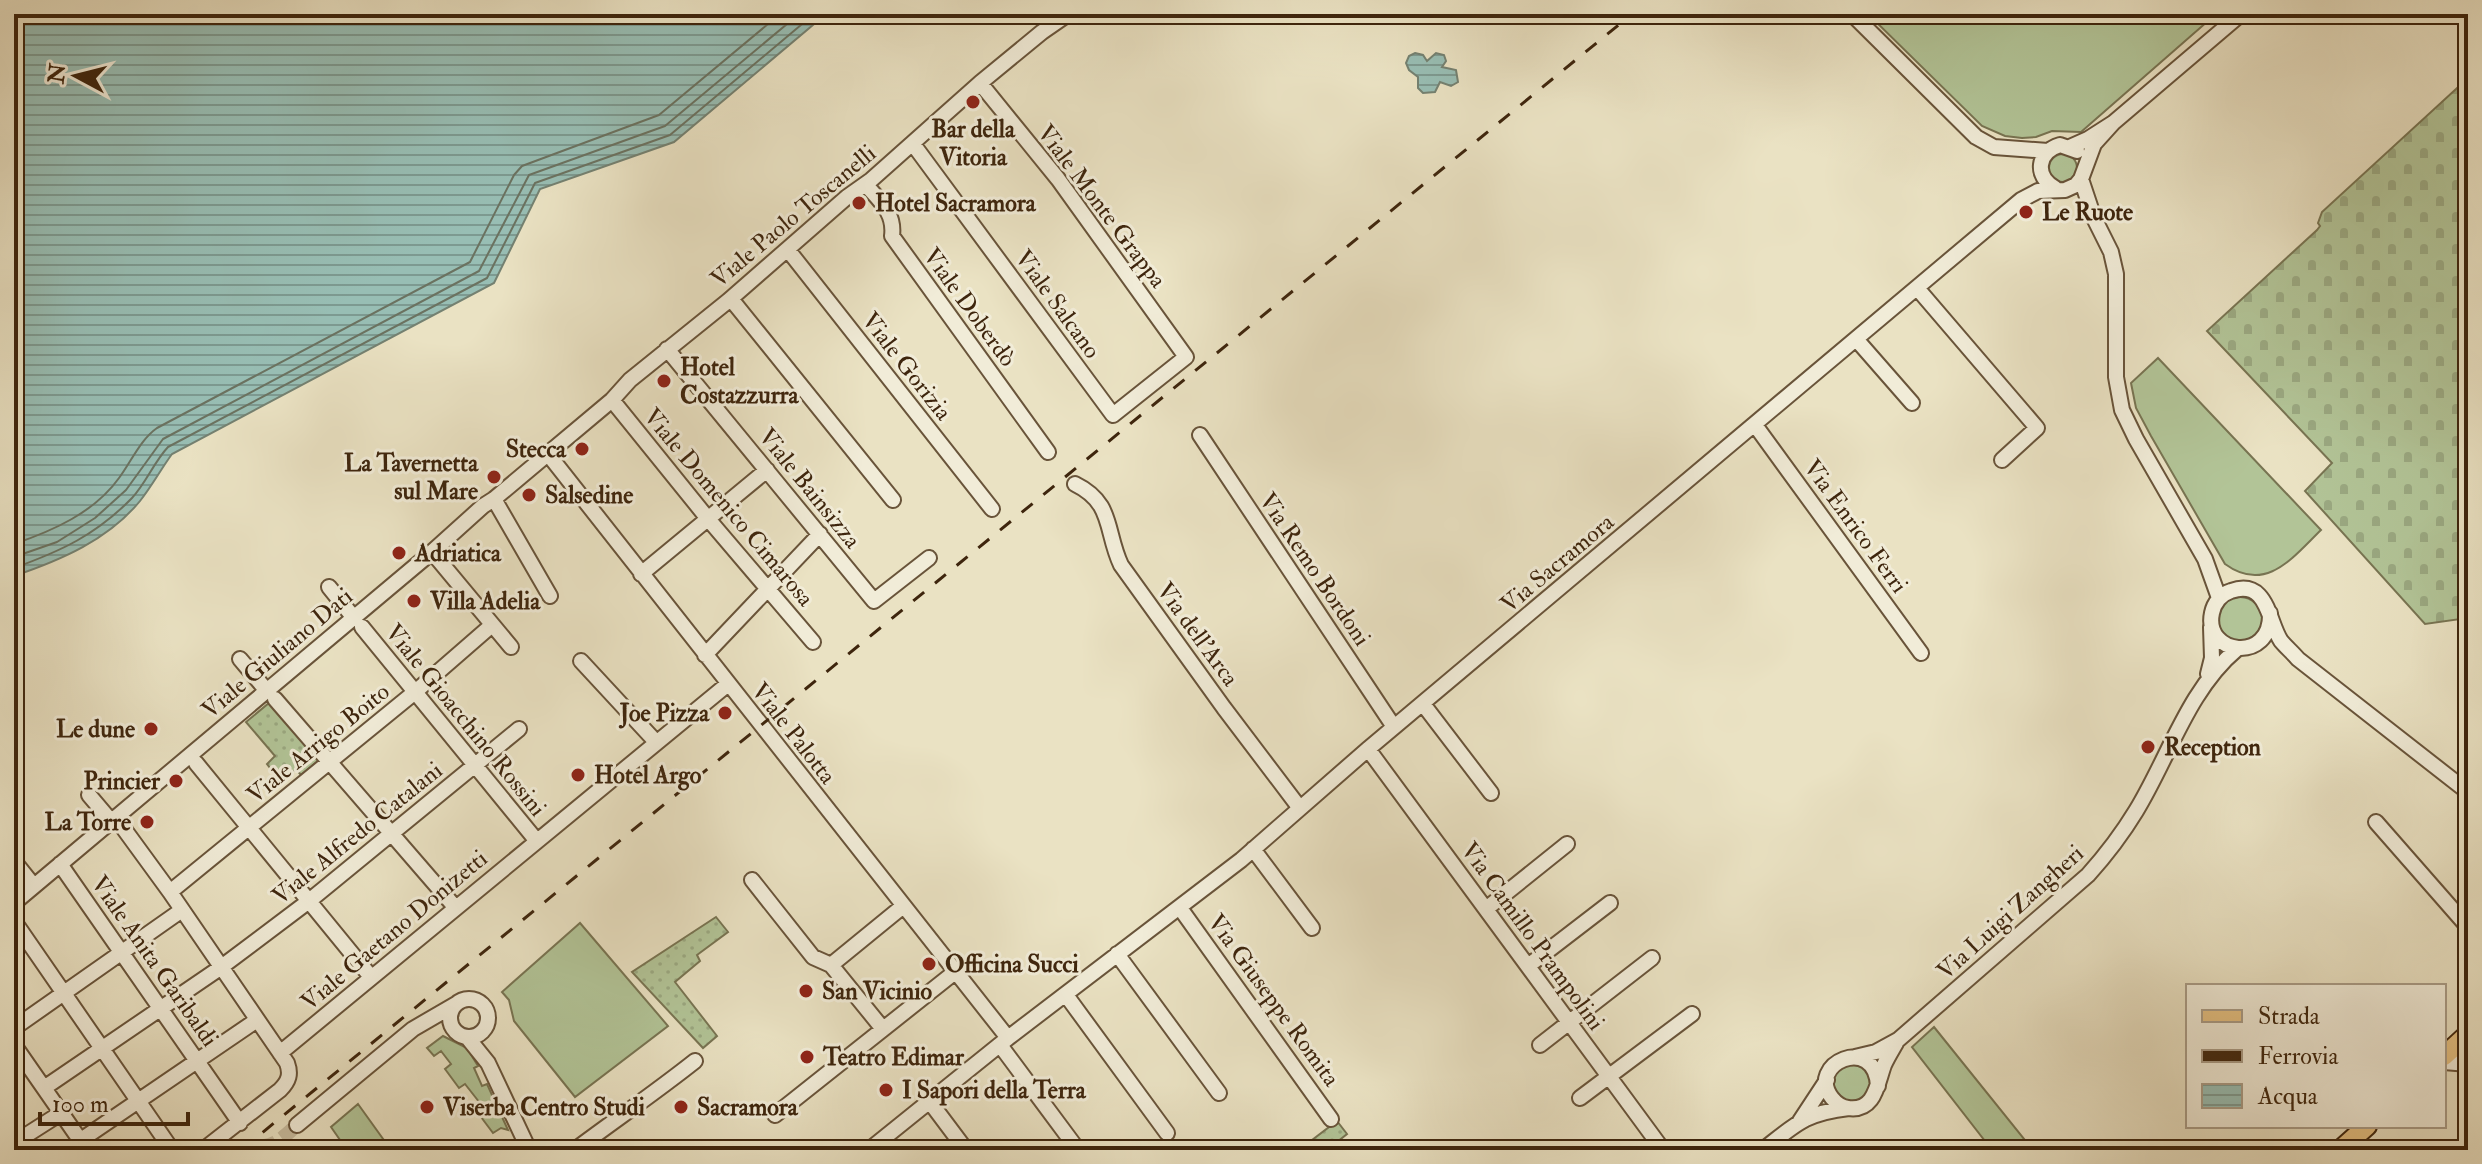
<svg xmlns="http://www.w3.org/2000/svg" width="2482" height="1164" font-family="'IM FELL Double Pica',serif">
<defs>
<pattern id="cemetery-stones" width="16" height="16" patternUnits="userSpaceOnUse" patternTransform="scale(2)"><rect width="16" height="16" fill="#b2c497"/><path d="M2 7V4a2 2 0 0 1 4 0v3zM10 15v-3a2 2 0 0 1 4 0v3z" fill="#9aa881"/></pattern>
<pattern id="park-dots" width="8" height="8" patternUnits="userSpaceOnUse" patternTransform="scale(2)"><rect width="8" height="8" fill="#b2c497"/><path d="M2 2h.1M6 6h.1" fill="none" stroke="#9aa881" stroke-width="1.8" stroke-linecap="round"/></pattern>
<pattern id="water-rules" width="6" height="5" patternUnits="userSpaceOnUse" patternTransform="scale(2)"><rect width="6" height="5" fill="#98beb4"/><path d="M0 2.5h6" fill="none" stroke="#7d9a91"/></pattern>
</defs>
<rect width="100%" height="100%" fill="#eae2c3"/>
<filter id="stains"><feTurbulence type="fractalNoise" baseFrequency=".0025" numOctaves="4"/><feColorMatrix values="0 0 0 0 .2 0 0 0 0 .09 0 0 0 0 .02 0 0 0 .5 -.17"/></filter>
<radialGradient id="worn" r=".72"><stop offset=".6" stop-color="#630" stop-opacity="0"/><stop offset="1" stop-color="#630" stop-opacity=".3"/></radialGradient>
<path fill="#b2c497" stroke="#787452" stroke-width="2" d="M1868 14H2216L2081 132 2052 131 2036 137 2022 138 2005 136 1982 126Z
M2049 168a14 14 0 1 1 28 0a14 14 0 1 1-28 0Z
M2158 358 2321 530C2293 557 2266 594 2225 564L2151 436 2136 408 2131 383Z
M2218 619a22 22 0 1 1 44 0a22 22 0 1 1-44 0Z
M580 923 668 1026 575 1097 514 1021 509 1000 502 992Z
M1934 1027 2033 1150H1992L1912 1047Z
M443 1036 467 1048 478 1066 474 1068 482 1086 487 1084 508 1130 501 1128 493 1133 481 1117 487 1112 465 1084 459 1088 445 1069 451 1064 441 1051 434 1056 427 1048Z
M1833 1083a19 19 0 1 1 38 0a19 19 0 1 1-38 0Z
M358 1104 391 1150H347L331 1127Z"/>
<path fill="url(#cemetery-stones)" stroke="#787452" stroke-width="2" d="M2468 78V618L2425 624 2305 491 2332 463 2207 331 2317 230 2320 226 2318 223 2322 212Z"/>
<path fill="url(#park-dots)" stroke="#787452" stroke-width="2" d="M269 703 319 760 301 775 296 769 281 782 267 764 275 756 246 722Z
M716 917 728 932 697 955 700 961 675 982 717 1036 703 1048 632 972Z
M1337 1121 1347 1134 1327 1150H1299Z"/>
<path fill="url(#water-rules)" stroke="#748171" stroke-width="2" d="M14 14H826L674 142 540 189 494 283 172 454C161 469 152 486 140 501 108 540 61 560 14 576Z
M1415 53 1423 55 1427 61 1436 53 1444 55 1446 61 1442 67 1456 70 1458 82 1451 86 1440 82 1435 92 1423 93 1418 88V77L1409 70 1406 63 1409 56Z"/>
<g fill="none" stroke-linecap="round" stroke-linejoin="round">
<path stroke="#6b7260" stroke-width="2" d="M14 544C52 531 94 513 119 478 131 462 140 440 157 428L470 262 514 175 522 166 659 115 780 14
M14 557 57 542 95 518 126 490 163 439 479 271 529 175 665 126 799 14
M14 568C61 551 96 535 132 498 146 483 154 462 168 447L487 278 535 183 670 135 814 14"/>
<path stroke="#c8bc9f" stroke-width="14" stroke-dasharray="14 7" stroke-linecap="butt" d="M221 1150C237 1144 253 1149 269 1145 280 1142 289 1132 297 1125"/>
<defs>
<path id="minor" d="M1852 14 1976 137 1994 147 2048 151
M913 144 1113 415 1186 357 1058 179 980 83
M2070 147 2088 139 2113 123 2241 14
M2081 179 2094 218 2111 252 2116 274V377L2122 410 2136 439 2205 559 2219 598
M866 185C880 201 895 213 892 236L1048 452
M2055 188C2034 176 2037 152 2060 145L2077 151
M788 250 992 509
M1917 288 2037 428 2002 460
M731 299 893 500
M1856 339 1912 403
M667 349 874 601 929 558
M612 400 709 520 813 642
M1755 425 1921 653
M1200 435 1394 727
M548 454 1008 1038
M1075 484C1114 503 1105 531 1121 565L1224 708 1299 807
M494 499 550 596
M432 552 511 647
M641 574 767 470
M329 587 354 618
M2270 613C2272 664 2203 655 2212 613 2214 603 2221 594 2231 591 2268 578 2268 622 2281 641 2286 647 2293 653 2298 659L2468 792
M362 627 536 840
M705 655 820 534
M240 659 267 691
M581 661 656 742
M2208 674 2212 658 2211 627
M275 699 455 907
M1423 704 1491 793
M1368 749 1663 1150
M196 763 371 977
M89 795 111 821
M116 818 170 892 287 1063C291 1074 289 1081 280 1090L203 1150
M2376 822 2468 927
M1253 849 1312 928
M14 861 34 886
M60 864 240 1123
M752 880 813 957 831 965 883 1029
M170 892 415 692 492 625
M14 903 432 552 483 506 494 499 612 400 630 380 728 301 847 197 871 180 980 83 1042 32 1068 14
M1180 908 1331 1119
M1486 909 1567 844
M14 921 172 1150
M1117 954 1219 1093
M831 965 902 907
M1528 966 1610 903
M1066 995 1167 1133
M450 1018a19 19 0 1 1 38 0a19 19 0 1 1-38 0Z
M14 1028 182 910
M467 1037 488 1063 529 1150
M14 1045 87 1150
M1000 1045 1078 1150
M1540 1045 1652 958
M280 1053 728 684
M1855 1057 1876 1052 1898 1040 2088 875C2106 855 2122 834 2136 811 2169 757 2188 690 2237 649
M2444 1062 2468 1064
M1878 1086C1875 1033 1805 1064 1832 1098 1836 1103 1841 1107 1848 1108 1875 1112 1877 1084 1884 1065 1887 1058 1892 1050 1896 1043
M44 1088 220 968 309 901 519 729
M1580 1098 1692 1014
M930 1102 966 1150
M775 1115 955 972
M1800 1121 1827 1080
M297 1125 413 1029 456 1004
M81 1140 257 1020
M14 1143 61 1113
M575 1150C615 1120 656 1092 695 1061
M869 1150 1008 1038 1241 860 1368 749 2021 200 2038 191 2065 190 2076 185 2081 179 2094 144 2113 123
M1763 1150C1796 1124 1805 1113 1849 1108"/>
<path id="major" d="M2444 1056 2468 1034
M2340 1150 2367 1126"/>
</defs>
<use href="#minor" stroke="#69543a" stroke-width="18"/>
<use href="#major" stroke="#3e250d" stroke-width="22"/>
<use href="#minor" stroke="#f1ecd8" stroke-width="14"/>
<use href="#major" stroke="#e5c182" stroke-width="18"/>
<path stroke="#3e250d" stroke-width="3" stroke-dasharray="14 14" stroke-linecap="butt" d="M241 1150 1632 14"/>
</g>
<g fill="#8f2418" stroke="#f1ecd8" stroke-width="3">
<circle cx="973" cy="102" r="8"/>
<circle cx="859" cy="203" r="8"/>
<circle cx="2026" cy="212" r="8"/>
<circle cx="664" cy="381" r="8"/>
<circle cx="582" cy="449" r="8"/>
<circle cx="494" cy="477" r="8"/>
<circle cx="529" cy="495" r="8"/>
<circle cx="399" cy="553" r="8"/>
<circle cx="414" cy="601" r="8"/>
<circle cx="725" cy="713" r="8"/>
<circle cx="151" cy="729" r="8"/>
<circle cx="2148" cy="747" r="8"/>
<circle cx="578" cy="775" r="8"/>
<circle cx="176" cy="781" r="8"/>
<circle cx="147" cy="822" r="8"/>
<circle cx="929" cy="964" r="8"/>
<circle cx="806" cy="991" r="8"/>
<circle cx="807" cy="1057" r="8"/>
<circle cx="886" cy="1090" r="8"/>
<circle cx="427" cy="1107" r="8"/>
<circle cx="681" cy="1107" r="8"/>
</g>
<g text-anchor="middle" stroke-width="6" stroke-linejoin="round" paint-order="stroke">
<g font-size="24" font-weight="bold" fill="#3e250d" stroke="#f1ecd8" text-anchor="start">
<text x="973" y="137" text-anchor="middle">Bar della<tspan x="973" dy="28">Vitoria</tspan></text>
<text x="875" y="211">Hotel Sacramora</text>
<text x="2042" y="220">Le Ruote</text>
<text x="680" y="375">Hotel<tspan x="680" dy="28">Costazzurra</tspan></text>
<text x="566" y="457" text-anchor="end">Stecca</text>
<text x="478" y="471" text-anchor="end">La Tavernetta<tspan x="478" dy="28">sul Mare</tspan></text>
<text x="545" y="503">Salsedine</text>
<text x="415" y="561">Adriatica</text>
<text x="430" y="609">Villa Adelia</text>
<text x="709" y="721" text-anchor="end">Joe Pizza</text>
<text x="135" y="737" text-anchor="end">Le dune</text>
<text x="2164" y="755">Reception</text>
<text x="594" y="783">Hotel Argo</text>
<text x="160" y="789" text-anchor="end">Princier</text>
<text x="131" y="830" text-anchor="end">La Torre</text>
<text x="945" y="972">Officina Succi</text>
<text x="822" y="999">San Vicinio</text>
<text x="823" y="1065">Teatro Edimar</text>
<text x="902" y="1098">I Sapori della Terra</text>
<text x="443" y="1115">Viserba Centro Studi</text>
<text x="697" y="1115">Sacramora</text>
</g>
<g font-size="24" fill="#3e250d" stroke="#f1ecd8">
<text transform="translate(1102 206) rotate(53)" y="8">Viale Monte Grappa</text>
<text transform="translate(793 216) rotate(-40)" y="8">Viale Paolo Toscanelli</text>
<text transform="translate(1058 304) rotate(54)" y="8">Viale Salcano</text>
<text transform="translate(970 307) rotate(54)" y="8">Viale Doberdò</text>
<text transform="translate(907 366) rotate(52)" y="8">Viale Gorizia</text>
<text transform="translate(810 488) rotate(51)" y="8">Viale Bainsizza</text>
<text transform="translate(729 507) rotate(50)" y="8">Viale Domenico Cimarosa</text>
<text transform="translate(1856 526) rotate(54)" y="8">Via Enrico Ferri</text>
<text transform="translate(1557 563) rotate(-40)" y="8">Via Sacramora</text>
<text transform="translate(1315 569) rotate(56)" y="8">Via Remo Bordoni</text>
<text transform="translate(1198 634) rotate(54)" y="8">Via dell'Arca</text>
<text transform="translate(277 653) rotate(-40)" y="8">Viale Giuliano Dati</text>
<text transform="translate(466 720) rotate(51)" y="8">Viale Gioacchino Rossini</text>
<text transform="translate(794 733) rotate(52)" y="8">Viale Palotta</text>
<text transform="translate(318 743) rotate(-39)" y="8">Viale Arrigo Boito</text>
<text transform="translate(357 833) rotate(-39)" y="8">Viale Alfredo Catalani</text>
<text transform="translate(2010 912) rotate(-42)" y="8">Via Luigi Zangheri</text>
<text transform="translate(394 930) rotate(-40)" y="8">Viale Gaetano Donizetti</text>
<text transform="translate(1533 936) rotate(54)" y="8">Via Camillo Prampolini</text>
<text transform="translate(155 961) rotate(55)" y="8">Viale Anita Garibaldi</text>
<text transform="translate(1274 1000) rotate(54)" y="8">Via Giuseppe Romita</text>
</g>
</g>
<rect width="2482" height="1164" fill="none" stroke="#eae2c3" stroke-width="48"/>
<rect x="16" y="16" width="2450" height="1132" fill="none" stroke="#3e250d" stroke-width="4"/>
<rect x="24" y="24" width="2434" height="1116" fill="none" stroke="#3e250d" stroke-width="2"/>
<rect x="2186" y="984" width="260" height="144" fill="#f1ecd8" stroke="#a99c87" stroke-width="2"/>
<rect x="2202" y="1010" width="40" height="12" fill="#e5c182" stroke="#a99c87" stroke-width="2"/>
<text x="2258" y="1024" font-size="24" fill="#3e250d">Strada</text>
<rect x="2202" y="1050" width="40" height="12" fill="#3e250d" stroke="#a99c87" stroke-width="2"/>
<text x="2258" y="1064" font-size="24" fill="#3e250d">Ferrovia</text>
<rect x="2202" y="1084" width="40" height="24" fill="url(#water-rules)" stroke="#a99c87" stroke-width="2"/>
<text x="2258" y="1104" font-size="24" fill="#3e250d">Acqua</text>
<g transform="translate(76 76) rotate(277)" stroke="#f1ecd8" stroke-width="6" paint-order="stroke">
<path d="M0-6L14 30L0 20L-14 30Z" fill="#3e250d"/>
<text y="-12" font-size="22" font-weight="bold" text-anchor="middle" fill="#3e250d">N</text>
</g>
<path d="M40 1112v12h148v-12" fill="none" stroke="#3e250d" stroke-width="4"/>
<text x="52" y="1112" font-size="24" fill="#3e250d" stroke="#f1ecd8" stroke-width="6" paint-order="stroke">100 m</text>
<rect width="100%" height="100%" filter="url(#stains)"/>
<rect width="100%" height="100%" fill="url(#worn)"/>
</svg>
